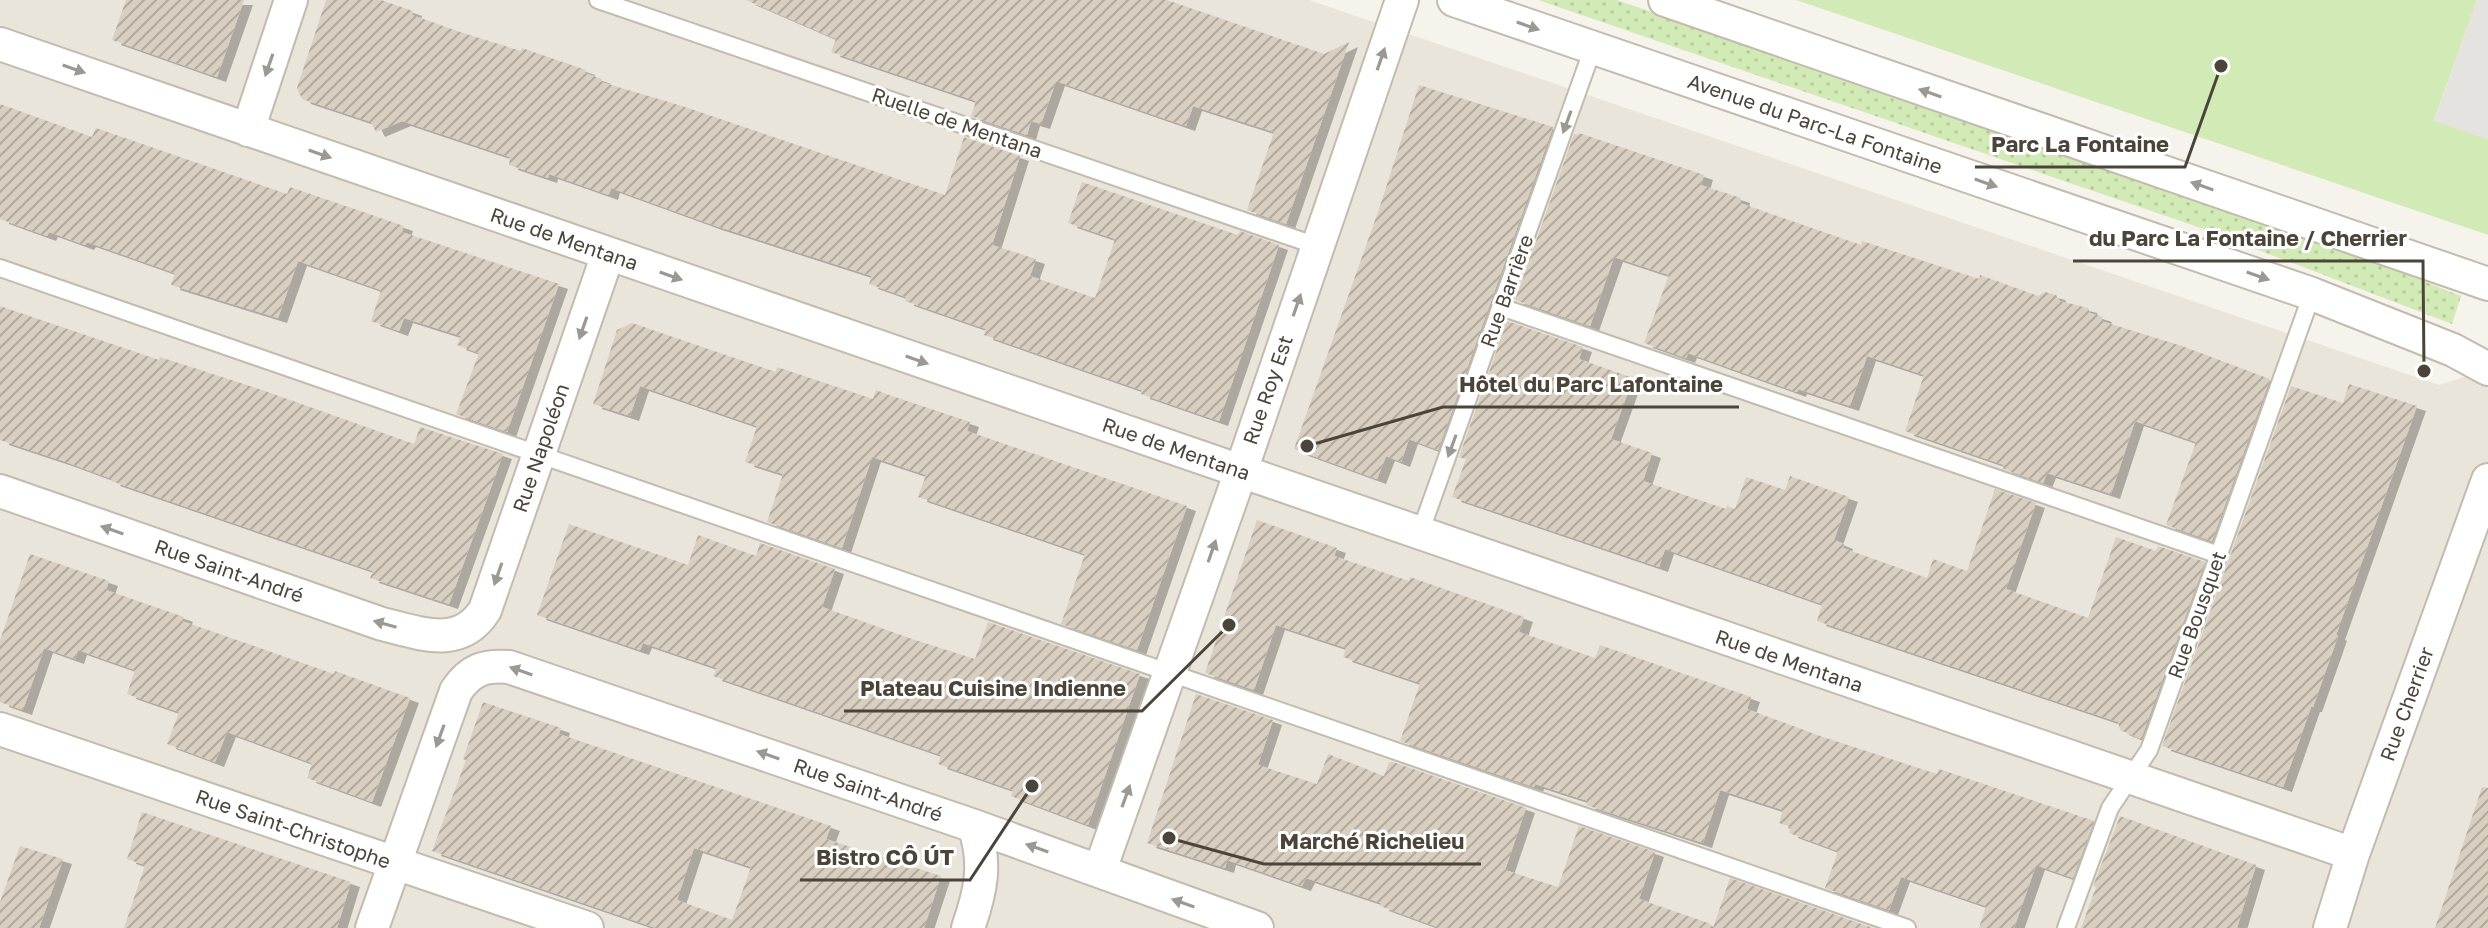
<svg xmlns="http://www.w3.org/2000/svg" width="2488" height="928" font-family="'Golos Text',sans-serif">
<defs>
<pattern id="grass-dots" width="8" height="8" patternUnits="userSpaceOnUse" patternTransform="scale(2)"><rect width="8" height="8" fill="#d2eab5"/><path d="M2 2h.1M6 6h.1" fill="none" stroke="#b6ca9c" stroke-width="1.8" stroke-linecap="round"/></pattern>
<pattern id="building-hatch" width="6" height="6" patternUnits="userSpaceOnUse" patternTransform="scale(2)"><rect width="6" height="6" fill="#d8cfc1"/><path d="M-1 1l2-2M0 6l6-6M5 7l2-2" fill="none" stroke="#b1aa9e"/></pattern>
<filter id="shadow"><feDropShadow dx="9" dy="5" stdDeviation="0" flood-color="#0004"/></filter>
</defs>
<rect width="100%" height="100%" fill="#f6f3ec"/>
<path fill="#eae5da" d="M0 0H1309L2439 385 2488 369V928H0Z"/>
<path fill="url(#grass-dots)" d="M1538 0H1617L2343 249 2461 296 2452 324 2198 227Z"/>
<path fill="#d2eab5" d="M1796 0H2477L2434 120 2488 139V235Z"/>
<path fill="#e5e3e0" d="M2477 0H2488V139L2434 121Z"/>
<path fill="url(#building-hatch)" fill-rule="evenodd" filter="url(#shadow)" d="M126 0H244L217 77 112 40Z
M326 0H381L413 11 412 15 463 33 521 51 522 48 586 70 585 73 602 79 601 82 682 106 945 195 964 137 1020 156 992 245 1036 259 1030 276 1095 298 1115 239 1068 223 1082 182 1223 230 1238 235 1240 231 1279 245 1219 421 1141 394V390L984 335 986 329 905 301 906 297 869 284 872 276 713 225 611 188 609 195 549 174 548 178 509 165 510 157 402 121 376 132 371 122 302 99 297 88Z
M746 0H1167L1324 54 1349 42 1286 224 1247 210 1274 132 1193 106 1186 126 1056 81 1041 124 1031 121 1027 135 971 116 976 101 831 52 836 39Z
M1419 85 1553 127 1438 450 1409 439 1401 462 1386 456 1377 479 1294 449 1380 206Z
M0 104 92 137 96 128 287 194 290 187 404 226 402 232 559 284 507 432 456 414 479 353 457 345 461 336 404 318 399 331 371 321 381 290 298 261 278 318 171 285 175 273 87 242 85 245 49 232 47 236 0 219Z
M1579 133 1704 175 1701 185 1741 198 1740 203 1861 245 1862 241 1979 279 1980 275 2038 296 2045 292 2056 295 2060 301 2088 308 2090 313 2103 317 2101 321 2182 346 2270 379 2212 541 2166 525 2196 442 2135 421 2111 494 2047 473 2043 483 2003 469 2004 465 1905 431 1924 375 1867 356 1850 406 1798 389 1797 392 1688 353 1686 358 1644 343 1669 275 1614 257 1590 326 1515 300 1574 134 1578 135Z
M0 306 159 360 160 357 262 390 414 444 420 427 503 454 449 604 370 578 373 571 111 481 112 479 66 462 0 440Z
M1507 321 1583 347 1579 359 1633 378 1611 439 1652 453 1643 481 1726 509 1727 506 1735 509 1746 477 1785 490 1790 476 1849 497 1834 540 1844 544 1843 548 1927 578 1933 559 1967 571 1995 489 2036 503 2006 589 2088 618 2116 537 2156 551 2158 546 2205 562 2141 739 2120 730 2118 722 1817 621 1822 604 1665 549 1659 567 1452 497 1466 459 1459 457Z
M632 323 776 372 777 367 873 399 876 390 892 396 970 422 967 431 1187 506 1137 650 1061 624 1085 554 918 497 926 475 872 457 842 548 767 522 783 474 745 462 757 426 640 386 630 416 593 404 617 330Z
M2349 384 2417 406 2336 635 2338 636 2313 707H2311L2283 787 2162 746 2291 386 2343 403Z
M1257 520 1337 548 1334 556 1409 581 1410 577 1524 617 1519 632 1595 658 1600 645 1751 697 1747 709 1823 737 1937 774 1939 769 2094 821 2073 878 2036 865 2014 928H1979L1986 906 1901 877 1889 910 1825 888 1838 851 1789 833 1791 827 1779 823 1783 810 1720 790 1703 843 1586 805 1588 801 1535 784 1534 787 1400 741 1420 683 1343 657 1346 648 1276 625 1254 690 1205 673Z
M569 524 688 565 698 535 756 556 760 543 835 569 822 607 915 640 975 659 988 622 1140 674 1088 825 1011 796 1013 790 938 764 941 755 713 676 717 668 643 643 640 650 537 615Z
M30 554 109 581 106 590 184 617 182 621 334 674 335 671 410 698 372 802 307 778 312 763 227 732 215 762 167 744 179 712 127 694 135 670 78 650 75 659 44 648 23 710 0 702V640Z
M1196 694 1273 720 1258 765 1317 784 1328 754 1384 776 1389 762H1393L1526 808 1505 870 1558 887 1579 826 1655 852 1639 899 1711 924 1710 928H1440L1380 906 1381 903 1306 878 1302 886 1227 860 1225 868 1147 843Z
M483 702 561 728 559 734 831 826 826 839 941 876 924 928H656L432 851 466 760 463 759ZM694 848 751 867 732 920 677 900Z
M2482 787 2488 788V928H2435Z
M142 812 351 882 337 928H124L145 865 127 859Z
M2120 816 2256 865 2237 928H2081L2096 887 2093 886Z
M20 846 63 859 39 928H0V902Z
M1730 878 1873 928H1713Z"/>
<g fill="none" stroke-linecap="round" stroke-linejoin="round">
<defs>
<path id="lane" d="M598 0 1317 246
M0 268 1907 928
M1501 307 2219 555
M1420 533 1593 48
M2066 928 2110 808 2149 750 2312 294"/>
<path id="street" d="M1454 0 2312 294 2453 350 2488 369
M1665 0 2488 284
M0 44 2353 854
M248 130 291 0
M0 491 382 624C420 633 460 650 485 610L608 254
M0 729 587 928
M1100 870 1241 471 1402 0
M372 928 456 691C470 670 484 665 509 667L974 826 1257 928
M968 928C981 891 987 863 974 826
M2330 928 2353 854 2488 480"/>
</defs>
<use href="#lane" stroke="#c2bbae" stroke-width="20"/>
<use href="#street" stroke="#c2bbae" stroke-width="36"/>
<use href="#lane" stroke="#fff" stroke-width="16"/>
<use href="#street" stroke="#fff" stroke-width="32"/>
</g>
<defs><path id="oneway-solid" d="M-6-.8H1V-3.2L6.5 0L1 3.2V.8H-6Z" transform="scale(2)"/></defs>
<g fill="#9c9892">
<use href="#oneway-solid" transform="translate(1528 26) rotate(19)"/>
<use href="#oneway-solid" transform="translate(1381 59) rotate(-71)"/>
<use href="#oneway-solid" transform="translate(269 65) rotate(109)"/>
<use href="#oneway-solid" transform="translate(74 69) rotate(19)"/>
<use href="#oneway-solid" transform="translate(1930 93) rotate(-161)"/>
<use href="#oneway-solid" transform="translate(1567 122) rotate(110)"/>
<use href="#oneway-solid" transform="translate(320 154) rotate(19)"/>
<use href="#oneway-solid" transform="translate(1986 183) rotate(19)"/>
<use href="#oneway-solid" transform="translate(2202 186) rotate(-161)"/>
<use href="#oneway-solid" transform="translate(671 276) rotate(19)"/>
<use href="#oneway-solid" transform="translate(2258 276) rotate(19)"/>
<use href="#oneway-solid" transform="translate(1297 305) rotate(-71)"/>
<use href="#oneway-solid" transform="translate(583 328) rotate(109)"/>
<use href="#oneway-solid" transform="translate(917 360) rotate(19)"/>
<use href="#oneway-solid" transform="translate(1452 446) rotate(110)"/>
<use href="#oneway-solid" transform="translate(112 530) rotate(-161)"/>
<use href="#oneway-solid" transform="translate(1212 551) rotate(-71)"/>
<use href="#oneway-solid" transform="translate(498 574) rotate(109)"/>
<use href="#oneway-solid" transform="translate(385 624) rotate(-164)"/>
<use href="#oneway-solid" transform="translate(521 671) rotate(-161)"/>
<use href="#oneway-solid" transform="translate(440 736) rotate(110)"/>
<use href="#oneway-solid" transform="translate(768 755) rotate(-161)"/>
<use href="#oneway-solid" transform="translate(1126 796) rotate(-70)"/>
<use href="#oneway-solid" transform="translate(1037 848) rotate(-161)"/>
<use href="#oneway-solid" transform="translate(1183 903) rotate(-161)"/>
</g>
<g text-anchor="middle" stroke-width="6" stroke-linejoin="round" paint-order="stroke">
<g font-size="20" fill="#4b4439" stroke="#fff">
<text transform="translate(957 123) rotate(19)" y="7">Ruelle de Mentana</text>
<text transform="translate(1815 124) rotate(19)" y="7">Avenue du Parc-La Fontaine</text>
<text transform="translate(564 239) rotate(19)" y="7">Rue de Mentana</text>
<text transform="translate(1507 291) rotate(-70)" y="7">Rue Barrière</text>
<text transform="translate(1268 390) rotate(-71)" y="7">Rue Roy Est</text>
<text transform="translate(541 448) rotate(-71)" y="7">Rue Napoléon</text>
<text transform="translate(1176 449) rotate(19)" y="7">Rue de Mentana</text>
<text transform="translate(229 571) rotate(19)" y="7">Rue Saint-André</text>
<text transform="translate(2197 615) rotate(-70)" y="7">Rue Bousquet</text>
<text transform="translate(1789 661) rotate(19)" y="7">Rue de Mentana</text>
<text transform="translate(2407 704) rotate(-70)" y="7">Rue Cherrier</text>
<text transform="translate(868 790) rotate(19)" y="7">Rue Saint-André</text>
<text transform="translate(293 829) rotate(19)" y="7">Rue Saint-Christophe</text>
</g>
</g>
<path fill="none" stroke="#4b4439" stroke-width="3" d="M2221 66L2185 167H1975M2424 371L2423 261H2073M1307 446L1443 407H1739M1229 625L1142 711H844M1169 838L1264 864H1481M1032 786L970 880H800"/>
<g fill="#4b4439" stroke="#fff" stroke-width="3">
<circle cx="2221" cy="66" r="8"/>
<circle cx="2424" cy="371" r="8"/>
<circle cx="1307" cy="446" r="8"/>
<circle cx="1229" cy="625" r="8"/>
<circle cx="1169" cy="838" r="8"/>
<circle cx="1032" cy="786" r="8"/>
</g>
<g font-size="22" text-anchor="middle" font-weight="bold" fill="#4b4439" stroke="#fff" stroke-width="6" stroke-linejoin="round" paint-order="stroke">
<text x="2080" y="152">Parc La Fontaine</text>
<text x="2248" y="246">du Parc La Fontaine / Cherrier</text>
<text x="1591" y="392">Hôtel du Parc Lafontaine</text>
<text x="993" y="696">Plateau Cuisine Indienne</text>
<text x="1372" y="849">Marché Richelieu</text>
<text x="885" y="865">Bistro CÔ ÚT</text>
</g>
</svg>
